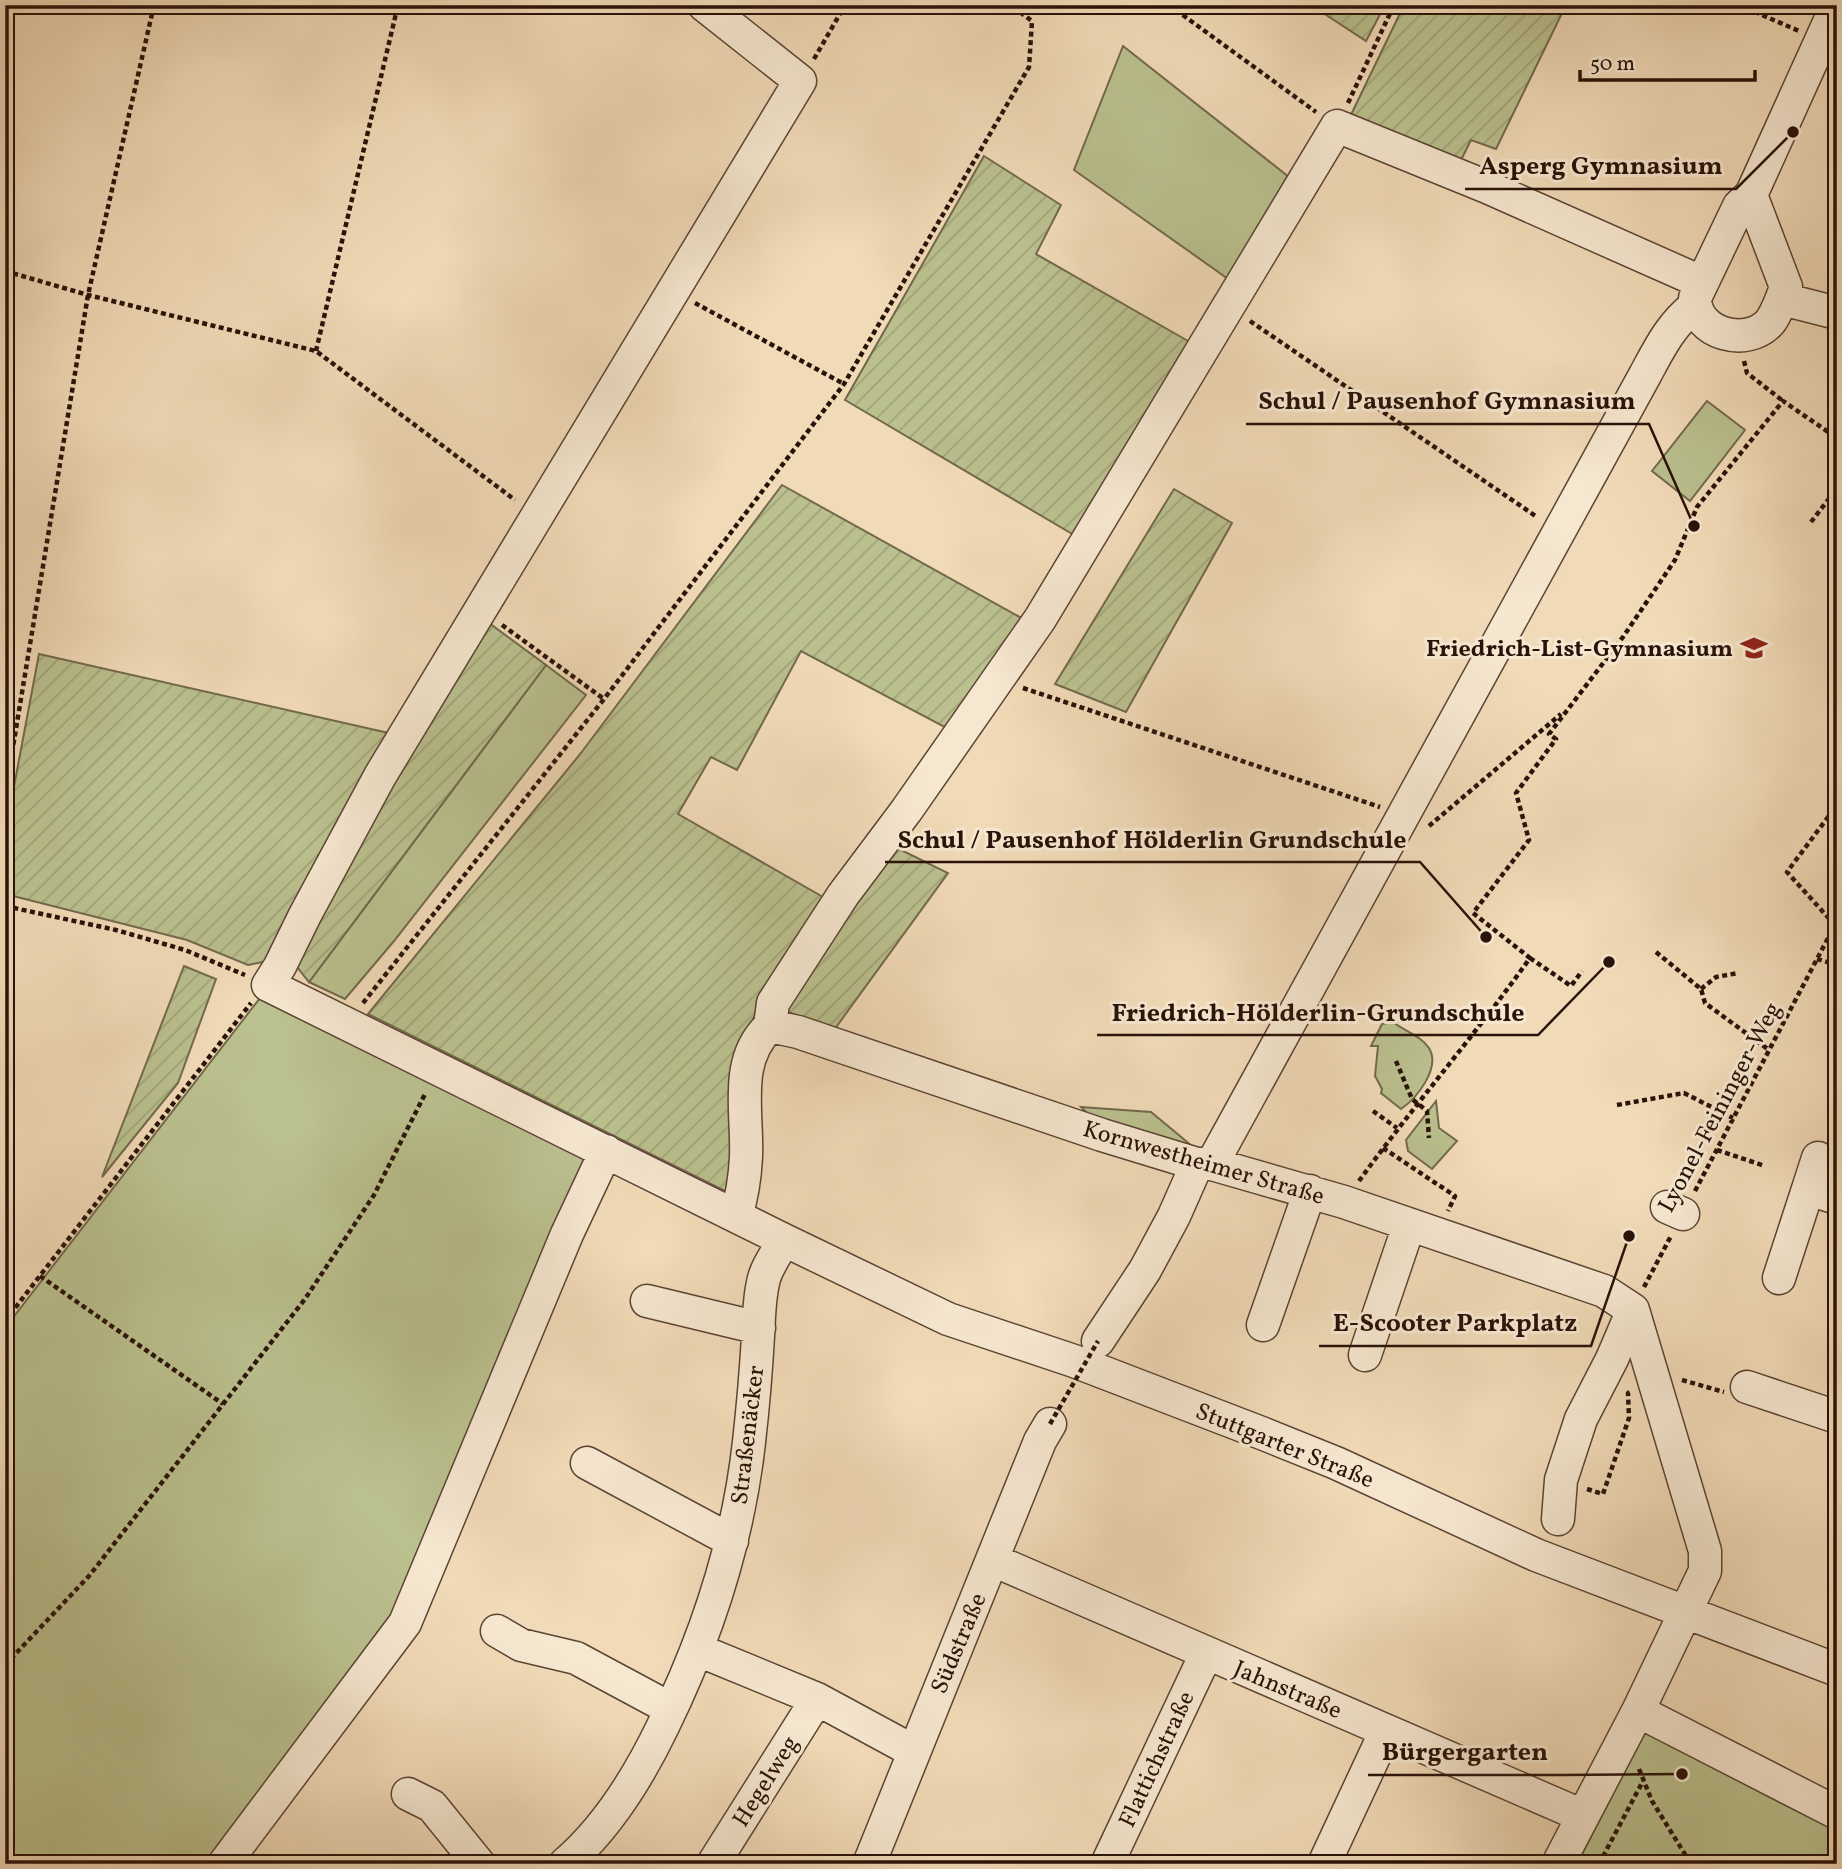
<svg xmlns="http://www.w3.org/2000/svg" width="1842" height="1869" font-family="Vollkorn,serif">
<defs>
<pattern id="garden-furrows" width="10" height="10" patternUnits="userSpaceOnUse" patternTransform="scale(1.75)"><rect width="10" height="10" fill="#bac08e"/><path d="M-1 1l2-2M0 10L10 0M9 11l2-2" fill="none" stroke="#a0a479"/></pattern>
</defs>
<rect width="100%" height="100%" fill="#f1dab7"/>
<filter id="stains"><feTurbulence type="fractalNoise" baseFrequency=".00286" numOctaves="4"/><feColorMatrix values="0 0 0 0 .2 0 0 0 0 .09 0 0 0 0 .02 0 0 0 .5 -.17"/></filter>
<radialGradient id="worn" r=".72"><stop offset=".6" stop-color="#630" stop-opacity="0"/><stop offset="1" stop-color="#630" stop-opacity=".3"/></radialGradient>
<path fill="#bac08e" stroke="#72694c" stroke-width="2" d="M1123 46 1294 181 1231 281 1074 170Z
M1707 401 1745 430 1690 501 1652 471Z
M546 665 586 695 394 941 345 999 309 982Z
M275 995 590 1149 401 1620 214 1864H5V1328L260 998Z
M1393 1022C1404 1031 1420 1035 1429 1048 1441 1068 1417 1098 1401 1109L1381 1093 1382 1089 1375 1076 1378 1046H1371L1382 1024Z
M1436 1101 1439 1128 1457 1141 1432 1169 1408 1151 1406 1140Z
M1081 1107 1151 1112 1198 1151 1091 1117Z
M1647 1727 1837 1821V1864H1577Z"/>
<path fill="url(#garden-furrows)" stroke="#72694c" stroke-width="2" d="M1311 5H1385L1366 41Z
M1404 5H1566L1496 149 1471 140 1458 166 1347 123Z
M984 156 1061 205 1036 254 1195 345 1079 538 845 400Z
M782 485 1025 620 954 732 801 651 737 770 711 757 678 814 830 901 761 1005 743 1037 737 1188 725 1191 368 1014 581 753Z
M1174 489 1232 523 1126 712 1055 684Z
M485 620 546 665 309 982 293 962Z
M39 654 393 734 268 961 248 965 187 940 5 894V834Z
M891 845 948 873 834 1030 786 1011Z
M184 966 216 979 178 1083 102 1177Z"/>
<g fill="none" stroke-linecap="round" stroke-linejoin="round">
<defs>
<path id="minor" d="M704 5 800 81 380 776 305 915 280 966 268 985 784 1240 948 1319 1074 1361 1264 1434 1336 1463 1536 1555 1837 1670
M1751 195 1786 287C1782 298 1777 313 1770 322 1747 348 1695 334 1695 298L1739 206 1751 195 1837 5
M1782 299 1837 313
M770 1026 798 1032 1102 1135 1197 1164H1212L1344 1202 1604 1291 1633 1310 1705 1551V1571L1638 1711 1558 1864
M1212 1164 1645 375C1659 349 1671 324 1695 306
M1808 1189 1818 1158
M1667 1207 1683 1214
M736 1216C742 1197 745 1177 746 1157 748 1112 733 1060 770 1026L773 1003 843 895 906 811 1040 619 1337 126 1487 187 1701 282
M1779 1278 1808 1189 1837 1198
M647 1301 759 1328
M1263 1325 1310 1191
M1098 1341 1145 1270 1174 1216 1197 1164
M1365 1355 1409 1225
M1747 1387 1837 1417
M587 1463 732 1541
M1558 1519 1561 1480 1581 1419 1612 1359 1633 1310
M993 1560 1583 1816
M497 1631 521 1645 576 1658 671 1709
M698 1650 817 1699 713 1864
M817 1699 913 1751
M1638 1711 1837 1813
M408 1794 432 1806 479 1864
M224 1864 405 1623 567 1234 606 1151
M565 1864C608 1827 639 1776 663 1726 707 1636 738 1542 749 1442 753 1407 756 1371 758 1336 759 1319 759 1300 763 1283 765 1269 777 1253 784 1240
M869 1864 1040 1441 1050 1424
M1107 1864 1206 1654
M1324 1864 1386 1731"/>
</defs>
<use href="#minor" stroke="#5b4434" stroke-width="35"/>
<path stroke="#291209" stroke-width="4.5" stroke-dasharray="5 3.5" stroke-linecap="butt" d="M1169 5 1316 112
M1739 5 1799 31
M814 59 845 5
M1348 103 1394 5
M5 271 88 295 316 351 515 500
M695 303 844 384
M1250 321 1537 517
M316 351 398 5
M1744 361 1747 373 1783 401
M1811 522 1831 496 1837 501
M502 625 604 699
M1023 688 1380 807
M5 795 88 295 154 5
M1429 826 1561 714
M5 906 116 930 185 950 245 975
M1835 925 1787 872 1837 805
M1656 952 1701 989 1705 1003 1769 1050
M1530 958 1571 986 1582 971
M1817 959 1837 965
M1701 989 1716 977 1738 973
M363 1003 604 699 844 384 1029 67 1032 21 1010 5
M1396 1061 1412 1099 1427 1111 1429 1138
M1617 1105 1684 1093 1733 1118
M1373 1111 1397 1128
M1383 1148 1455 1196 1448 1211
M1717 1150 1765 1166
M1359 1181C1414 1105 1476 1034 1530 958L1473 913 1529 840 1516 793 1556 739 1549 734 1623 637 1675 560 1697 507 1783 401 1837 438
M1695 1191 1837 921
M40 1276 223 1404
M1644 1287 1671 1236
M5 1321 251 1003
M1682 1380 1724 1392
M1587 1489 1603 1494 1629 1418 1628 1393 1630 1392
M5 1665 89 1576 305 1299 374 1195 426 1092
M1639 1769 1652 1801 1691 1864
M1599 1864 1643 1781"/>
<use href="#minor" stroke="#f6e7d0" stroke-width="32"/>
<path stroke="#291209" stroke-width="4.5" stroke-dasharray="5 3.5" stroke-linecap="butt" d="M1050 1424 1098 1341"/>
</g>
<defs>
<symbol id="school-bare" viewBox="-9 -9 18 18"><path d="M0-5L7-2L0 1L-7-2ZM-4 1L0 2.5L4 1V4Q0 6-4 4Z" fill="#8f2418" stroke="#f6e7d0" stroke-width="2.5" paint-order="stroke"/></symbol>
</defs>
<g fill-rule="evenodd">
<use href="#school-bare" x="1735" y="629" width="38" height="38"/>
</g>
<g text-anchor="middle" stroke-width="6" stroke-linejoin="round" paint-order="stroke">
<g font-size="24" font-weight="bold" fill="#291209" stroke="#f6e7d0" text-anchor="end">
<text x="1733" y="656">Friedrich-List-Gymnasium</text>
</g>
<g font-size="24" fill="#291209" stroke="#f6e7d0">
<text transform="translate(1719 1107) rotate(-62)" y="8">Lyonel-Feininger-Weg</text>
<text transform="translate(1204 1162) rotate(16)" y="8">Kornwestheimer Straße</text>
<text transform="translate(747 1435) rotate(-83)" y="8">Straßenäcker</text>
<text transform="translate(1285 1445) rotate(22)" y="8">Stuttgarter Straße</text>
<text transform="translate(958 1643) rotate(-67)" y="8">Südstraße</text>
<text transform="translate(1288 1689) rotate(23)" y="8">Jahnstraße</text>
<text transform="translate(1156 1759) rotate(-65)" y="8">Flattichstraße</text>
<text transform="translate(765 1781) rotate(-58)" y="8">Hegelweg</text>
</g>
</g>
<path fill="none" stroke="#291209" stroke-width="2.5" d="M1793 132L1736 189H1465M1694 526L1649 424H1246M1486 937L1420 862H885M1609 962L1538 1035H1097M1629 1236L1591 1346H1319M1682 1774L1563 1775H1368"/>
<g fill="#291209" stroke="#f6e7d0" stroke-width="2.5">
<circle cx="1793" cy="132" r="7"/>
<circle cx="1694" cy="526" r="7"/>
<circle cx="1486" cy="937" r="7"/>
<circle cx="1609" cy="962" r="7"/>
<circle cx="1629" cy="1236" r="7"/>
<circle cx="1682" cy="1774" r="7"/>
</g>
<g font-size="26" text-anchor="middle" font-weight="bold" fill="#291209" stroke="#f6e7d0" stroke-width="6" stroke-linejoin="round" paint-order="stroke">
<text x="1601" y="174">Asperg Gymnasium</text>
<text x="1447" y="409">Schul / Pausenhof Gymnasium</text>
<text x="1152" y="848">Schul / Pausenhof Hölderlin Grundschule</text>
<text x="1318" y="1021">Friedrich-Hölderlin-Grundschule</text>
<text x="1455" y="1331">E-Scooter Parkplatz</text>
<text x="1465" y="1760">Bürgergarten</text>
</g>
<rect width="1842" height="1869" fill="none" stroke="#f1dab7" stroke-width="28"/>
<rect x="7" y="7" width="1828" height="1855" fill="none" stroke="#291209" stroke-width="3.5"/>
<rect x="14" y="14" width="1814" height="1841" fill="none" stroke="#291209" stroke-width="2"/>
<path d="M1580 70v10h175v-10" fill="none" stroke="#291209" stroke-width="3.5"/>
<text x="1590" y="70" font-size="21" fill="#291209" stroke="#f6e7d0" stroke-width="5" paint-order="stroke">50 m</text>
<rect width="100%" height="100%" filter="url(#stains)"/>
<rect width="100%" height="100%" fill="url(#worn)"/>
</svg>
